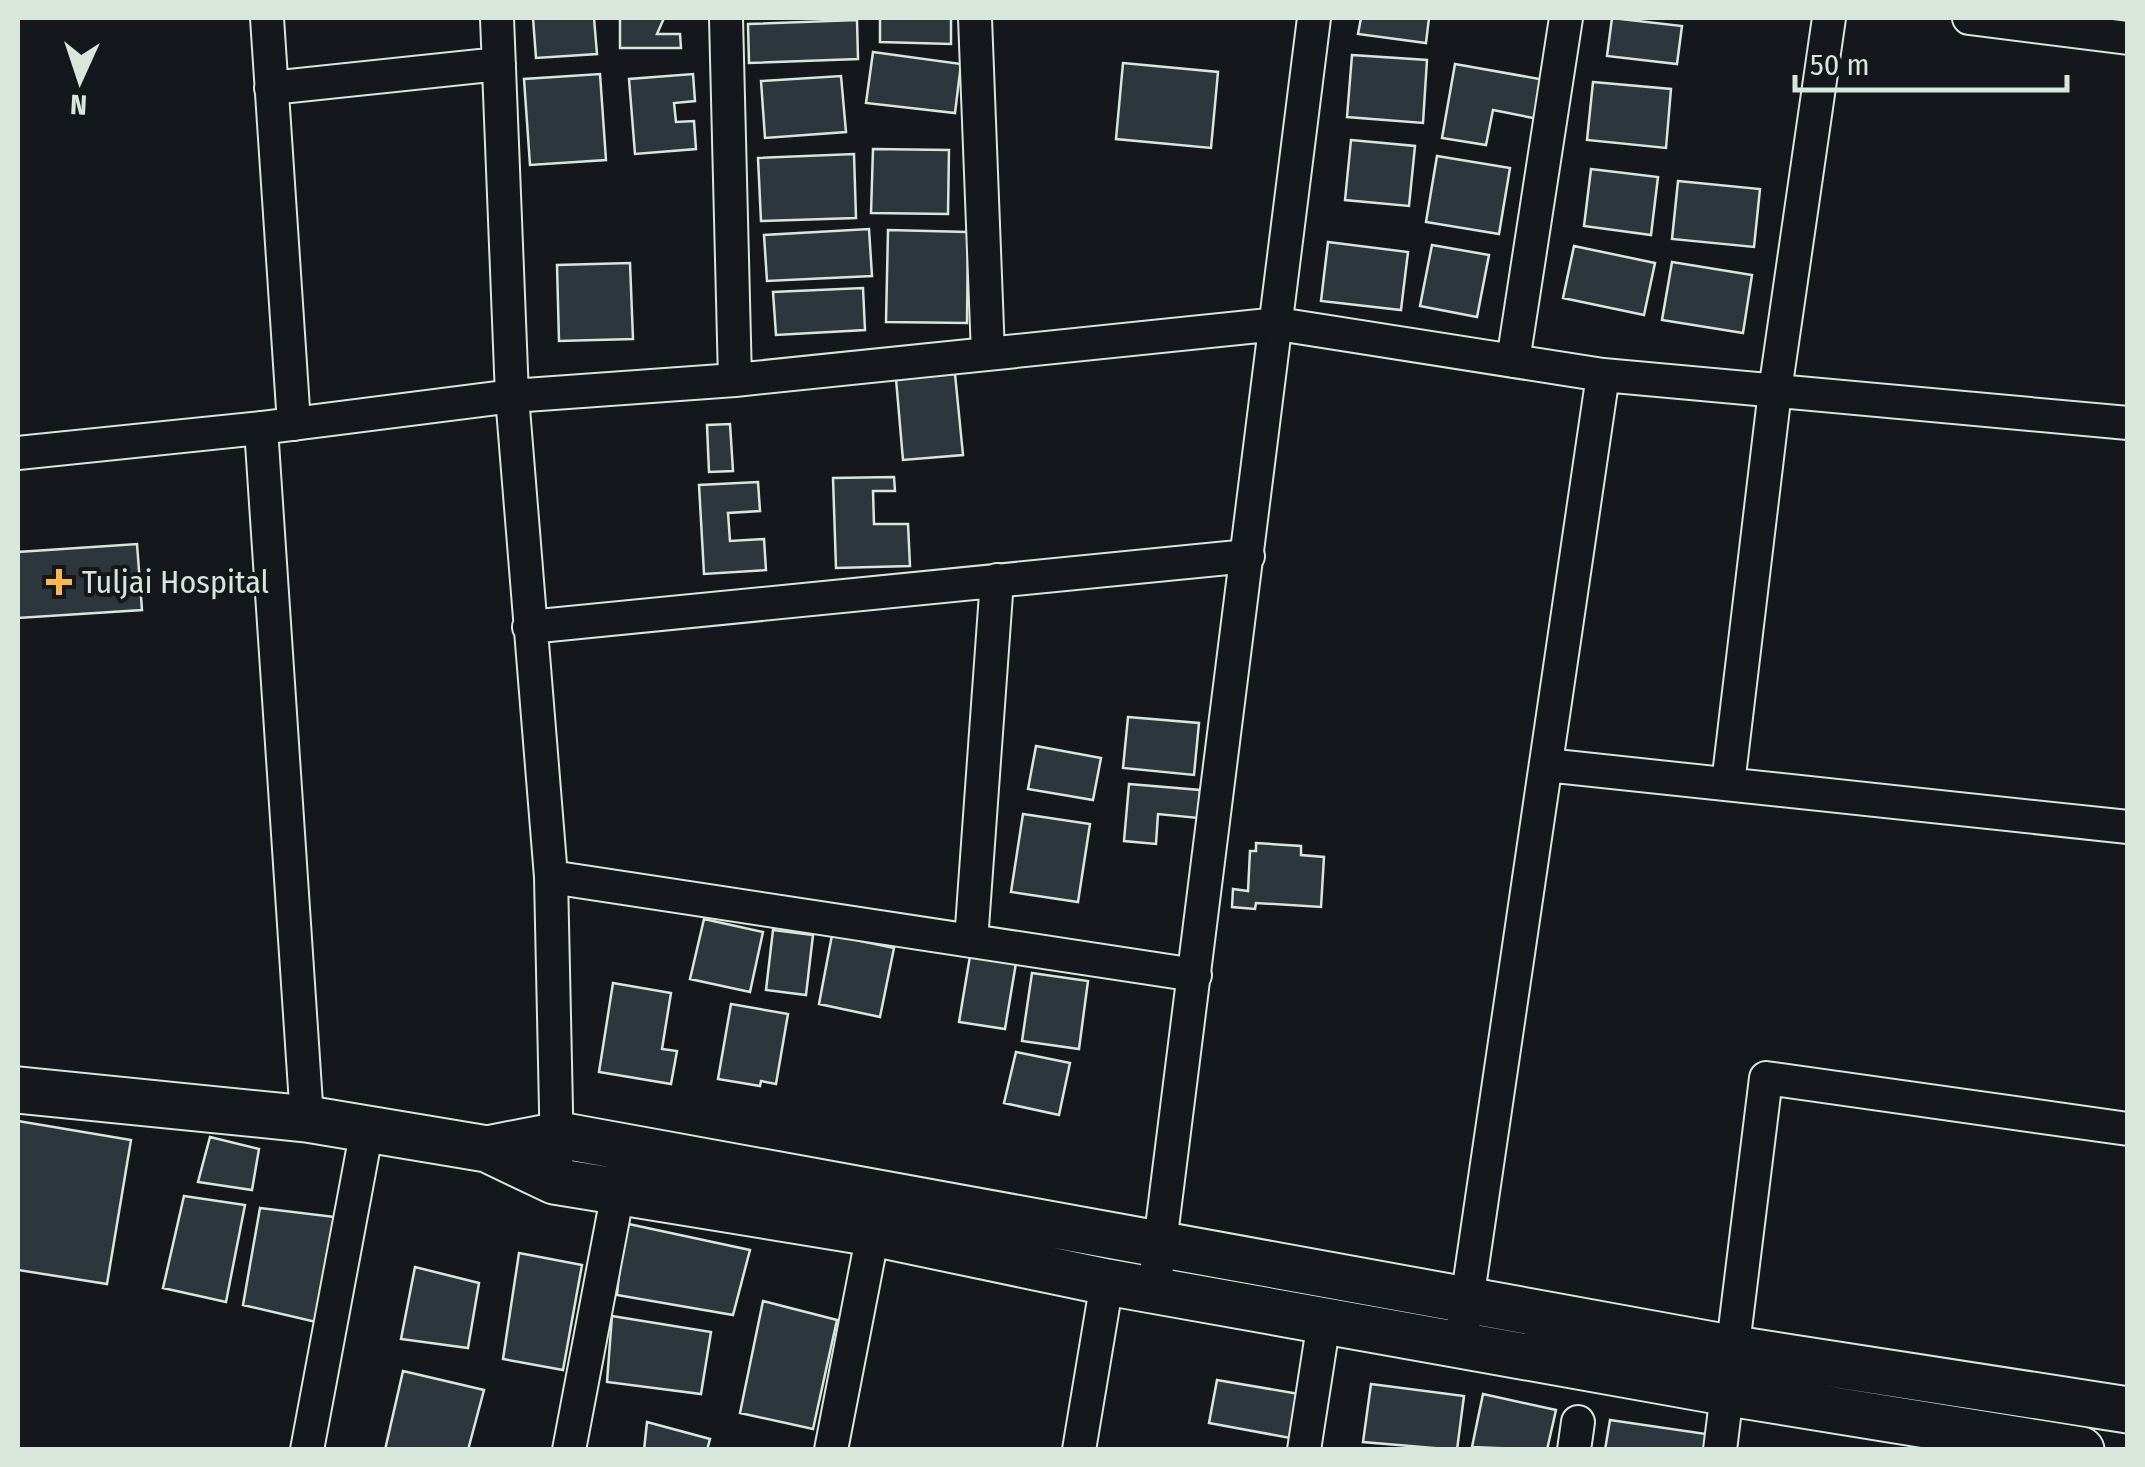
<svg xmlns="http://www.w3.org/2000/svg" width="2145" height="1467" font-family="'Fira Sans Condensed',sans-serif">
<rect width="100%" height="100%" fill="#14181c"/>
<path fill="#2c363c" stroke="#d8e6dc" stroke-width="2.5" d="M533 18H594L597 54 536 58Z
M620 18H664L657 34H680L681 48H620Z
M880 18H951V44L880 42Z
M1361 18H1429L1426 43 1358 34Z
M1612 18 1682 26 1677 64 1607 56Z
M857 20 858 59 749 63 748 24Z
M873 52 961 64 955 113 866 103Z
M1352 55 1427 60 1423 123 1347 117Z
M1123 63 1218 72 1211 148 1116 139Z
M1455 64 1545 80 1538 119 1493 110 1486 145 1442 138Z
M600 74 606 160 530 165 524 79Z
M693 74 695 101 674 103 676 122 694 121 696 149 635 154 629 79Z
M841 76 846 132 765 138 761 81Z
M1593 82 1671 89 1666 148 1587 140Z
M1351 140 1415 146 1409 206 1345 200Z
M873 149 949 150 948 214 871 213Z
M854 154 856 218 761 221 758 158Z
M1437 156 1510 168 1499 234 1426 222Z
M1591 169 1658 177 1651 235 1584 226Z
M1678 181 1760 189 1754 247 1672 239Z
M869 229 872 276 767 281 764 235Z
M888 230 968 232 967 323 886 322Z
M1328 242 1408 252 1401 310 1321 301Z
M1432 245 1489 255 1477 317 1420 306Z
M1574 246 1655 263 1644 315 1563 298Z
M1672 262 1752 275 1743 333 1662 320Z
M630 263 633 339 559 341 557 265Z
M863 288 865 330 776 335 773 292Z
M955 374 963 455 903 460 896 379Z
M730 424 733 471 709 472 707 425Z
M894 477 895 491H873L874 524H908L910 566 836 568 833 478Z
M758 482 760 511 728 513 730 541 764 539 766 570 704 574 699 485Z
M137 544 142 610 18 618V552Z
M1128 717 1199 723 1194 775 1123 768Z
M1036 746 1101 758 1093 800 1028 789Z
M1129 784 1200 790 1198 818 1158 814 1156 844 1124 841Z
M1023 814 1090 824 1078 902 1011 892Z
M1256 843 1301 846V855L1324 857 1321 907 1256 903 1255 909 1232 907 1233 889 1248 891 1250 851H1256Z
M704 919 763 932 750 992 690 979Z
M773 930 813 935 806 995 766 990Z
M832 935 894 948 880 1017 819 1004Z
M970 956 1016 963 1005 1029 959 1022Z
M1032 973 1088 981 1079 1049 1022 1041Z
M613 983 671 993 662 1049 677 1051 671 1084 599 1072Z
M731 1004 788 1014 776 1084 761 1081 760 1086 718 1079Z
M1016 1052 1070 1063 1059 1115 1004 1103Z
M18 1121 131 1140 107 1284 18 1270Z
M210 1137 259 1149 252 1190 198 1182Z
M184 1196 245 1205 226 1302 163 1288Z
M260 1208 335 1217 316 1322 243 1305Z
M624 1223 750 1250 733 1315 617 1295Z
M519 1253 582 1265 563 1370 503 1359Z
M415 1267 479 1283 468 1348 401 1339Z
M763 1301 837 1320 813 1429 740 1413Z
M612 1316 711 1332 701 1394 607 1382Z
M403 1371 484 1390 468 1450H385Z
M1217 1380 1305 1395 1301 1440 1209 1423Z
M1371 1384 1464 1396 1457 1450 1363 1442Z
M1483 1394 1556 1410 1547 1450 1472 1447Z
M1610 1420 1706 1434 1704 1450H1605Z
M647 1422 710 1439 707 1450H644Z"/>
<g fill="none" stroke-linecap="round" stroke-linejoin="round">
<defs>
<path id="street" d="M267 18 294 424
M497 18 512 396 551 877 557 1156
M726 18 735 380
M975 18 988 354
M1969 18 2128 38
M271 88 499 64
M1513 361 1566 18
M261 428 307 1119
M18 453 261 428 512 396 735 380 1278 324 1603 375 2128 423
M529 627 1248 556
M1546 765 2128 827
M1728 784 1775 391 1829 18
M551 877 1195 975
M971 941 997 580
M1157 1267 1314 18
M1464 1321 1603 375
M307 1450 367 1129
M569 1450 622 1171
M831 1450 873 1233
M1079 1450 1107 1282
M1304 1450 1324 1321
M1574 1450 1578 1422
M1720 1450 1766 1078 2128 1129"/>
<path id="secondary" d="M18 1090 307 1119 487 1149 554 1181 873 1233 1107 1282 1729 1393 2081 1450
M487 1149 559 1135 1735 1349 2128 1410"/>
</defs>
<use href="#street" stroke="#d8e6dc" stroke-width="36"/>
<use href="#secondary" stroke="#d8e6dc" stroke-width="49"/>
<use href="#street" stroke="#14181c" stroke-width="32"/>
<use href="#secondary" stroke="#14181c" stroke-width="45"/>
</g>
<path fill="#ffb74d" stroke="#14181c" stroke-width="4" d="M54 567h10v10h10v10h-10v10h-10v-10h-10v-10h10z"/>
<g text-anchor="middle" stroke-width="8" stroke-linejoin="round" paint-order="stroke">
<g font-size="32" fill="#d8e6dc" stroke="#14181c" text-anchor="start">
<text x="82" y="593">Tuljai Hospital</text>
</g>
</g>
<rect width="2145" height="1467" fill="none" stroke="#d8e6dc" stroke-width="40"/>
<g transform="translate(80 80) rotate(183)" stroke="#14181c" stroke-width="8" paint-order="stroke">
<path d="M0-8L18 38L0 25L-18 38Z" fill="#d8e6dc"/>
<text y="-15" font-size="28" font-weight="bold" text-anchor="middle" fill="#d8e6dc">N</text>
</g>
<path d="M1795 75v15h272v-15" fill="none" stroke="#d8e6dc" stroke-width="5"/>
<text x="1810" y="75" font-size="30" fill="#d8e6dc" stroke="#14181c" stroke-width="8" paint-order="stroke">50 m</text>
</svg>
